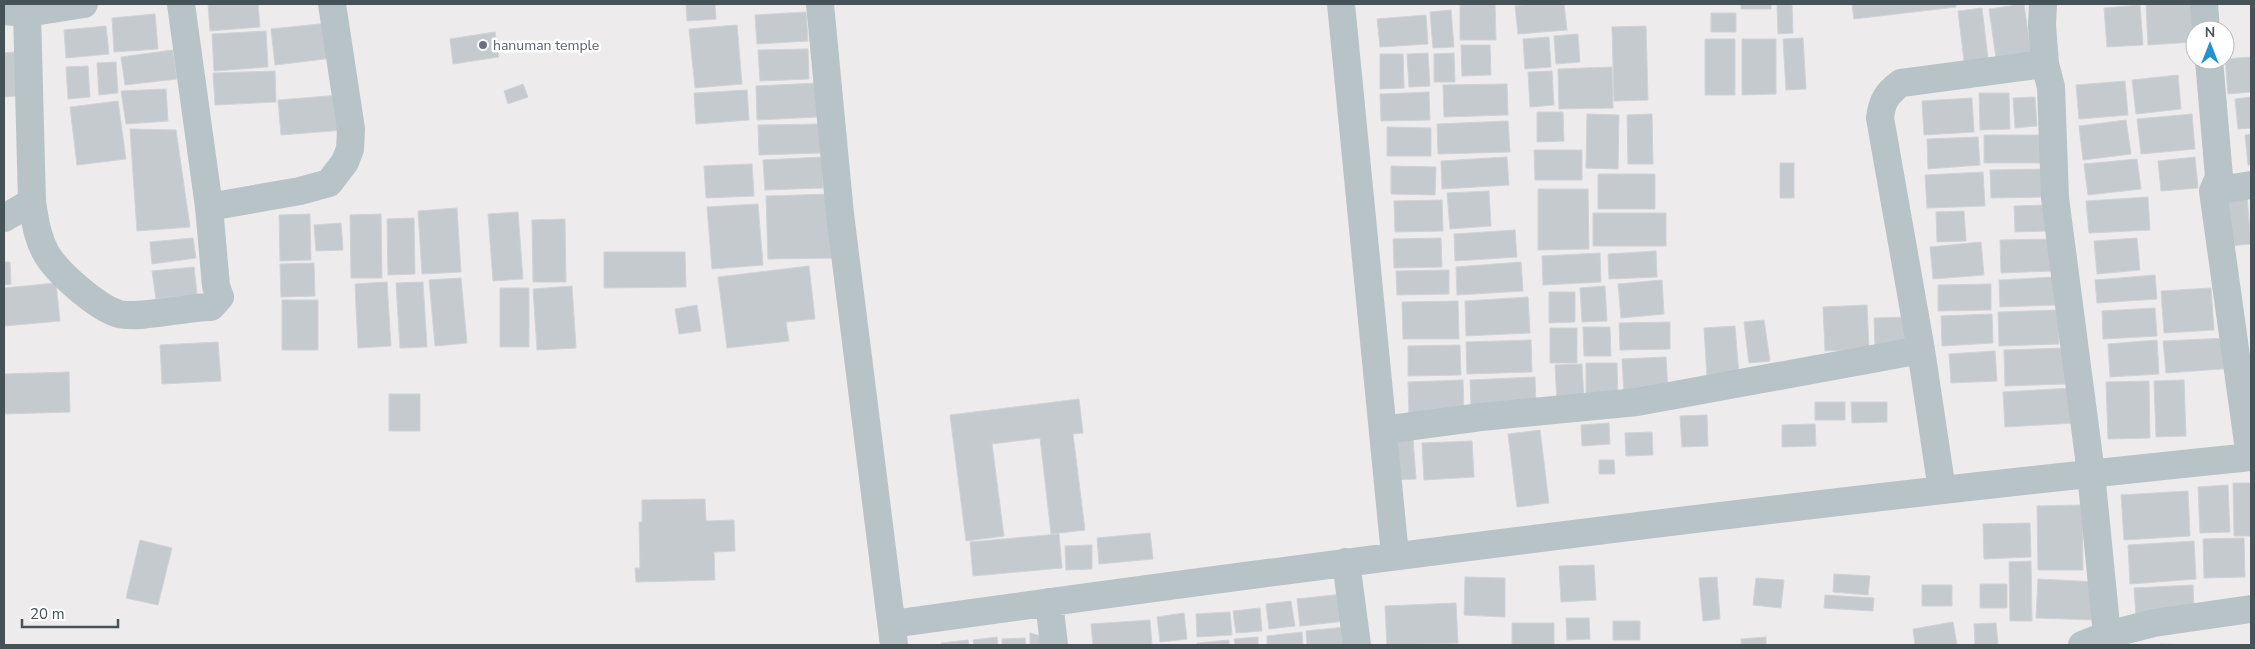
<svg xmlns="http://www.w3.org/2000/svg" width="2255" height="649" font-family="'Nunito Sans',sans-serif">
<rect width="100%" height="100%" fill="#eeebec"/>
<path fill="#c5cace" stroke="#cfd3d7" d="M208 4H258L260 27 210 31Z
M686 4H715L716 19 687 21Z
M1460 4H1495L1496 40H1460Z
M1537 4H1564L1567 30 1518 34 1515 6Z
M1741 4H1771V9H1741Z
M1777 4H1792L1793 33 1778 34Z
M1852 4H1956V7L1854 19Z
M2024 4 2031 54 1996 58 1989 9Z
M2146 4H2192L2194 42 2148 45Z
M2140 5 2143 45 2107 47 2104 8Z
M1982 8 1988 58 1964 61 1958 11Z
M1451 10 1454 47 1433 48 1430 12Z
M806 12 808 41 757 44 755 15Z
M1711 13H1736V32H1711Z
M155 14 158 49 114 52 112 18Z
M1426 15 1428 44 1380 47 1377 19Z
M329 23 333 58 275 65 271 29Z
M737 25 742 84 695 88 689 29Z
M106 26 109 54 66 58 64 30Z
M1646 26 1648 100 1614 101 1612 27Z
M266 31 268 67 214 71 212 34Z
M495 32 499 57 453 64 450 39Z
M1578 34 1580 62 1556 64 1554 36Z
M1549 37 1551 67 1525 69 1523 39Z
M1803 38 1806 89 1786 90 1783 39Z
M1705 39H1735V95H1705Z
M1742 39H1776V94L1742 95Z
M1461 45H1490L1491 75 1462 76Z
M808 49 809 79 760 81 758 50Z
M173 50 177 79 125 85 121 57Z
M24 51 28 95 4 97V53Z
M1428 53 1430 86 1409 87 1407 54Z
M1454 53 1455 82H1434V54Z
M1380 54H1403L1404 88 1380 89Z
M2251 57V92L2228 94 2225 59Z
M116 62 118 93 99 95 97 63Z
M88 66 90 97 68 99 66 67Z
M1612 67 1613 108 1559 109 1558 69Z
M275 71 276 102 215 105 213 73Z
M1552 71 1554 105 1530 107 1528 72Z
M2178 75 2181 109 2136 114 2132 80Z
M2125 81 2128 115 2079 119 2076 85Z
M817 83 818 117 757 120 756 86Z
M523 84 528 97 508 104 504 91Z
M1507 84 1508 115 1444 117 1443 85Z
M166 89 168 121 126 124 121 91Z
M747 90 749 120 696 124 694 93Z
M1429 92 1430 120 1381 121 1380 94Z
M1979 93H2009L2010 129 1980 130Z
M341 95 344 130 281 135 278 100Z
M2035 97 2037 126 2015 128 2013 98Z
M2251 97V128L2238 129 2235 99Z
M1972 98 1974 132 1924 135 1922 101Z
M118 101 126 159 77 165 70 107Z
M1537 112H1563L1564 141 1537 142Z
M1587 114 1619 115 1618 169 1586 168Z
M1652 114 1653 164H1628L1627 115Z
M2192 114 2195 149 2141 154 2137 119Z
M2126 120 2131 154 2083 160 2079 126Z
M1508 121 1510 152 1438 154 1437 124Z
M820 124 821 153 759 155 758 125Z
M1387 127 1431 128V156H1387Z
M130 129 176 130 190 227 137 231Z
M2251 134V165H2248L2245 135Z
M1984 135H2041V163H1984Z
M1978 137 1980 165 1928 169 1927 139Z
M1534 150H1582V180H1535Z
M822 157 823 188 765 190 763 160Z
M1507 157 1509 185 1442 189 1441 161Z
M2195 157 2198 188 2161 191 2158 161Z
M2137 159 2141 189 2088 195 2084 164Z
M1780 163H1794V198H1780Z
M752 164 754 196 706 198 704 166Z
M1391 166 1436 167 1435 195 1391 194Z
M2046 169V197L1991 198 1990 170Z
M1983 172 1985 206 1927 208 1925 175Z
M1598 174H1655V209H1598Z
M1538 189H1588L1589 249 1538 250Z
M1489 191 1491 226 1450 229 1447 193Z
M832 194 834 258 768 259 766 196Z
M2247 196 2251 244 2229 246 2225 198Z
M2148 197 2150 230 2089 233 2086 201Z
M1442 200 1443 231 1395 232 1394 201Z
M758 204 763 265 712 269 707 207Z
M2045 205 2047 231 2015 232 2014 206Z
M457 208 461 272 422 274 418 211Z
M1964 211 1966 241 1937 242 1936 212Z
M518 212 523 279 493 281 488 214Z
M1593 213H1666V246H1593Z
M310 214 311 260 280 261 279 215Z
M381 214 382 278H351L350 215Z
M414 218 415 274 388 275 387 219Z
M565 219 566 282H533L532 220Z
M341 223 343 250 316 251 314 225Z
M1515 230 1517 257 1455 261 1454 234Z
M193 238 196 258 152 264 150 242Z
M1441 238 1442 267 1394 268 1393 239Z
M2137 238 2140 270 2097 274 2094 241Z
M2052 239 2053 271 2001 273 2000 240Z
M1981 242 1984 275 1933 279 1930 247Z
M1656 251 1657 277 1609 279 1608 254Z
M604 252H685L686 287 604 288Z
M1600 253 1601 282 1543 285 1542 256Z
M4 262H10L11 284 4 285Z
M1521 262 1523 291 1457 295 1456 267Z
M314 263 315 296 281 297 280 264Z
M809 266 815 319 786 322 789 341 727 348 718 277Z
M194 267 197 294 156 299 152 271Z
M1449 270V294L1397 295 1396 271Z
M2155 275 2157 299 2097 303 2095 280Z
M2055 277 2056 305 2000 307 1999 280Z
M461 278 467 343 435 346 429 280Z
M1662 280 1664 314 1621 318 1618 284Z
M387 282 391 346 358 348 355 284Z
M423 282 427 347 400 348 396 283Z
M56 283 60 321 4 326V288Z
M1991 284V310L1938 311V285Z
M572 286 576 348 537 350 533 289Z
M1605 286 1607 321 1582 322 1580 288Z
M500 288H529V347H500Z
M2211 288 2214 330 2164 333 2161 291Z
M1549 292H1575V322L1549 323Z
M1528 297 1530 333 1466 336 1465 301Z
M282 300H318V350H282Z
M1458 301 1459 339H1403L1402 302Z
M697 305 701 331 679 334 675 309Z
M1867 305 1869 349 1825 351 1823 307Z
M2155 308 2157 336 2103 339 2102 311Z
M2058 310 2059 344 1999 346 1998 312Z
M1992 314 1993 343 1942 346 1941 316Z
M1907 317 1908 345 1875 346 1874 318Z
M1764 320 1770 361 1749 363 1744 322Z
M1670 322V349L1620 350 1619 323Z
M1735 326 1739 375 1707 377 1704 328Z
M1583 327H1610L1611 356H1584Z
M1550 328H1577V363H1550Z
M2228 338 2235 368 2166 373 2163 341Z
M1531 340 1532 372 1467 374 1466 342Z
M2157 340 2159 374 2110 377 2108 344Z
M218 342 221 381 162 384 160 345Z
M1460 345 1461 375 1408 376V346Z
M2065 348 2066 384 2005 386 2004 350Z
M1995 351 1997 381 1951 383 1949 354Z
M1666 357 1668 392 1624 394 1622 359Z
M1586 363H1617L1618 400 1586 401Z
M1582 364 1584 401 1557 403 1555 365Z
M69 372 70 412 4 414V374Z
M1535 377 1536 406 1471 409 1470 380Z
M1463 380 1464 413 1409 415 1408 382Z
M2184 380 2186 436 2156 437 2154 381Z
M2149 381 2150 438 2108 439 2106 382Z
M2073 388 2075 423 2005 427 2003 392Z
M389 394H420V431H389Z
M1079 399 1083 433 1073 434 1085 530 1051 534 1040 438 992 444 1004 536 966 541 950 415Z
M1815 402H1845V420H1815Z
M1851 402H1887V422L1852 423Z
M1707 415 1708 446 1682 447 1680 416Z
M1609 423 1610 444 1582 446 1581 425Z
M1815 424 1816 446 1782 447V425Z
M1540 430 1549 503 1517 507 1508 434Z
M1652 432 1653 455 1626 456 1625 433Z
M1413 438 1416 479 1395 480 1392 439Z
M1472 441 1474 477 1424 480 1422 443Z
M1599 460H1614L1615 474H1599Z
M2233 483H2251V536H2234Z
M2228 485 2230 532 2200 533 2198 487Z
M2188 491 2190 536 2124 540 2121 495Z
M705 499 706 521 734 520 735 551 714 552 715 580 636 582 635 568H640L639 522H642V500Z
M2082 505 2083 570H2038L2037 506Z
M2030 523 2031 557 1984 559 1983 524Z
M1150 533 1153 559 1099 564 1097 538Z
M1059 534 1062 568 973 576 970 542Z
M2244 538 2245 577 2204 578 2203 539Z
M140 540 172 548 158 605 126 598Z
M2194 541 2196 579 2130 584 2128 545Z
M1092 545V569L1066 570 1065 546Z
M2031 561 2032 621H2010L2009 562Z
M1594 565 1596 600 1561 602 1559 566Z
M1834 574 1870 576 1868 595 1833 592Z
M1465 577 1505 578V617L1464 615Z
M1717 577 1720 619 1703 621 1699 578Z
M1756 578 1784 580 1781 608 1753 605Z
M2038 579 2097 582 2096 620 2036 618Z
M1980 584H2007V608H1980Z
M1922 585H1952V606H1922Z
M2193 585 2194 612 2136 615 2134 588Z
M1343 594 1346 621 1300 626 1297 599Z
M1825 595 1874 598 1873 611 1824 608Z
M1291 601 1295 626 1269 629 1266 604Z
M1456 603 1458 643 1387 645 1385 606Z
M1260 608 1262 631 1236 633 1233 611Z
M1230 612 1232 635 1197 637 1196 614Z
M1184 613 1187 639 1160 642 1157 617Z
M1566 618H1589L1590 639 1567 640Z
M1150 620 1152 645H1093L1091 624Z
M1613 621H1640V640H1613Z
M1953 622 1957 645H1915L1913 629Z
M1512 623H1554V645H1512Z
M1996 623 1998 645H1975L1974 624Z
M1345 627 1347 645H1307L1306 631Z
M1302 632 1303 645H1267V636Z
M1030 633 1041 636 1043 645H1030Z
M997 637 998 645H974L973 640Z
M1258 637V645H1235L1234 639Z
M1766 637V645H1741V639Z
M1025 638 1026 645H1002V639Z
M968 640 969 645H941V643Z
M1229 640V645H1197V643Z
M2160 644 2189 645H2160Z"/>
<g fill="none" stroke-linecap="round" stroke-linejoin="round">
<path stroke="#b7c3c7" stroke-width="28" d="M820 4 840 214 894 645
M1341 4 1395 555
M2043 4 2042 25 2045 64 2051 87 2055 198 2091 473 2107 635 2154 623 2251 609
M2204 4 2206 30
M4 11 27 13 84 4
M27 13 32 202C35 220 37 237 46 253 57 273 98 308 119 314 139 319 186 307 211 307L220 297 216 286 209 207 181 4
M2209 60 2219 177 2213 191 2250 457
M2213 191 2251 185
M209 207 300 191 329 183 345 162 350 149 351 129 332 4
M4 218 32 202
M1921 350 1880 118C1882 101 1887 93 1901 83L2045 64
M1383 430 1481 417 1637 402 1921 350 1942 490
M1346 562 1357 645
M1049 602 1054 645
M892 624C1344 561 1797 503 2251 457
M2082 645 2107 635"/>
</g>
<circle fill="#6b7280" stroke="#fff" stroke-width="2" cx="483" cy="45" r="5"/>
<g text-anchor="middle" stroke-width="5" stroke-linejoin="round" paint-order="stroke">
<g font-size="14" fill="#5b616d" stroke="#fff" text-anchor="start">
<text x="493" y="50">hanuman temple</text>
</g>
</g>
<rect width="2255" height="649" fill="none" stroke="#455257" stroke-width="10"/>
<g transform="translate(2210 45)"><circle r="24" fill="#ffffff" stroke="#b5babc"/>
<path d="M0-4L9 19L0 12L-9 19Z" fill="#2392cf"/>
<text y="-8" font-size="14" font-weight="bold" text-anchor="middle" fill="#455257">N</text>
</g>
<path d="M22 619v8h96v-8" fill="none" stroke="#455257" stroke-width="2.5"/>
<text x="30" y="619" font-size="15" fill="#455257" stroke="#ffffff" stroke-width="4" paint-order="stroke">20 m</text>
</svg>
